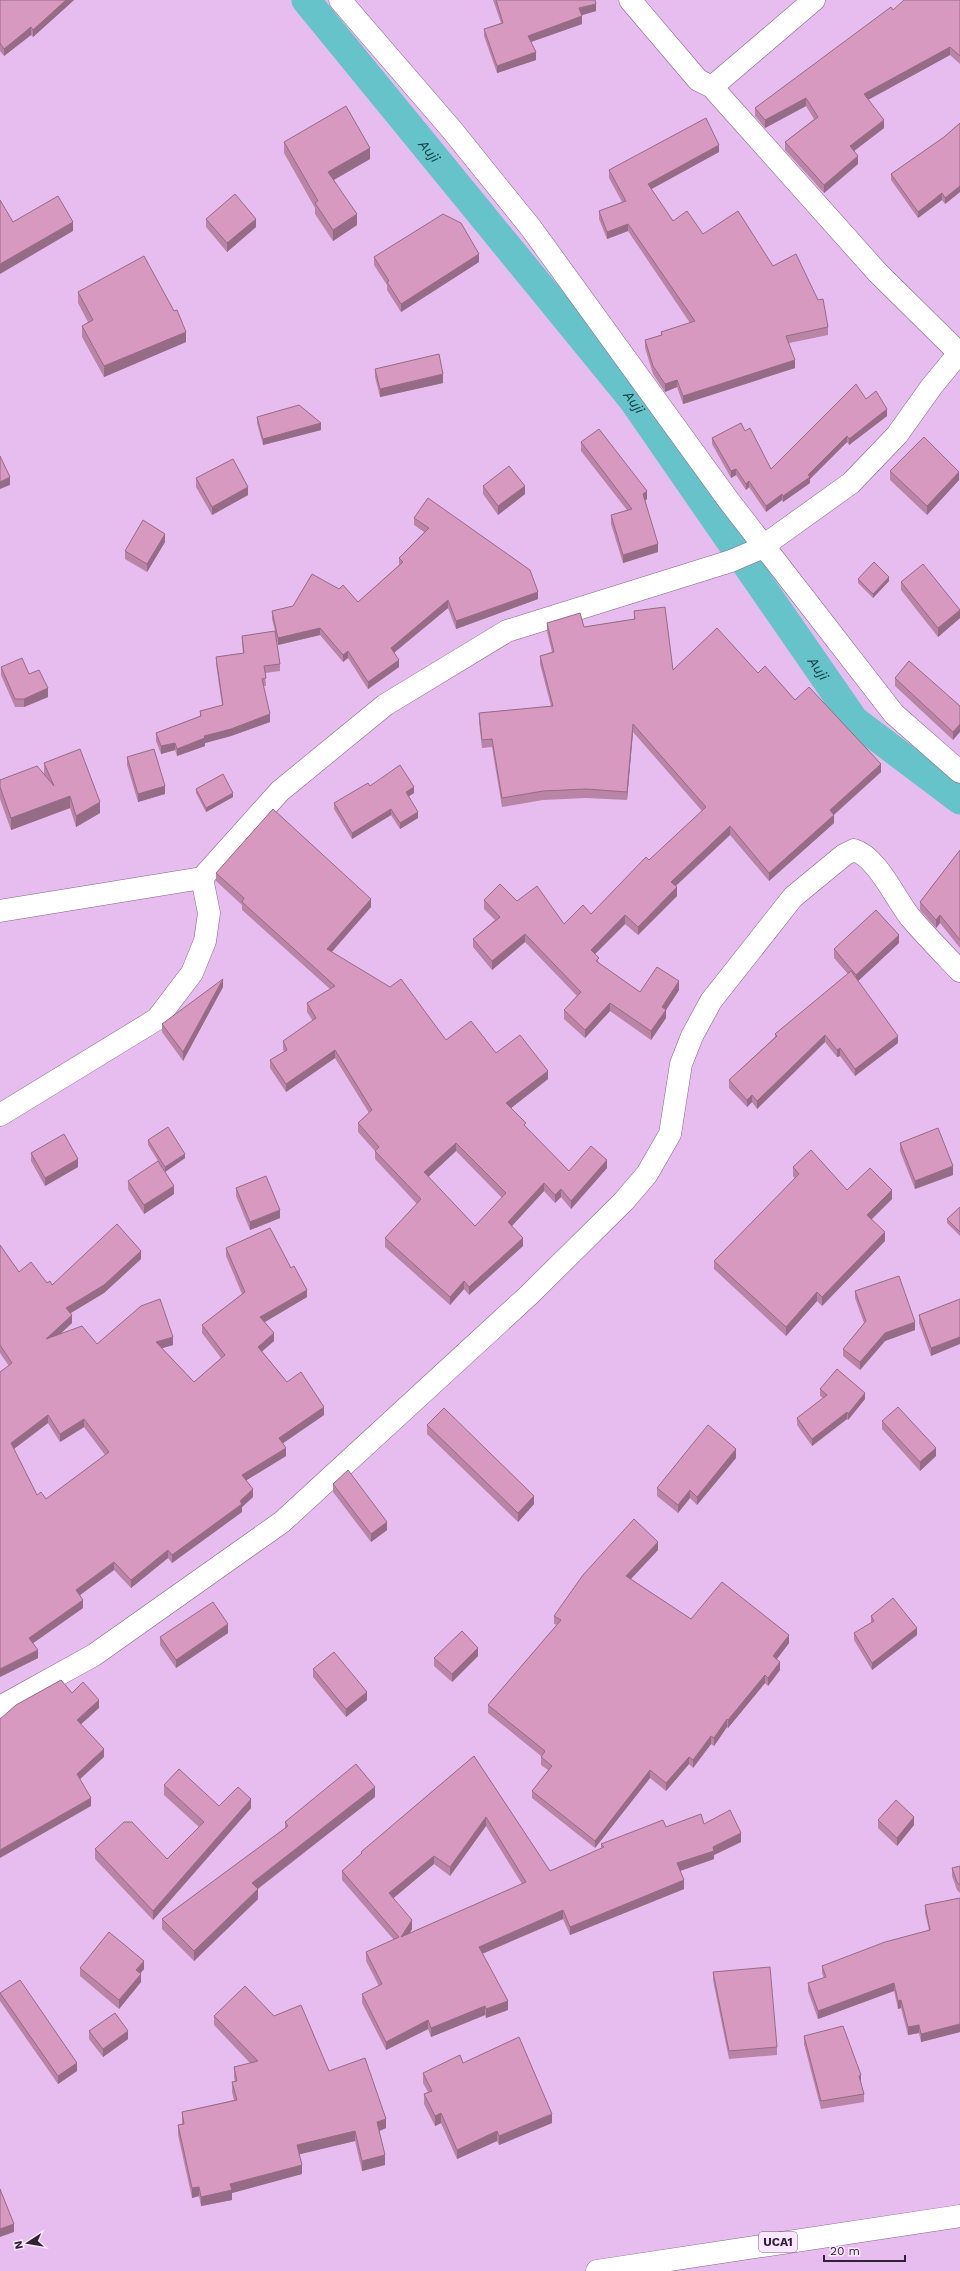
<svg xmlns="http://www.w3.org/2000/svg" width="960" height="2271" font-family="'Work Sans',sans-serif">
<rect width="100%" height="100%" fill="#e6bdee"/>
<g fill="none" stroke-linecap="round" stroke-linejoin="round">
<path stroke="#65c3c9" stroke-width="29" id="s1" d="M306 0 633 400 854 720 960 800"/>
<defs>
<path id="minor" d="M340 0 452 130 531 228 729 501 894 714 960 772
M630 0 698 80 712 87 878 273 959 353
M712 87 814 0
M0 911 202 878
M0 1115 157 1019 192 973 205 941 209 913 202 878 280 791 385 705 507 631 731 561 759 549 851 483 897 435 932 386 960 352
M0 1707 94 1655 282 1522 529 1295 624 1201 647 1174 670 1134 681 1064 692 1036 711 1001 793 897 844 855 854 850C877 857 895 898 910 917 926 936 943 953 960 971"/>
<path id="primary" d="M597 2271 960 2216"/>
</defs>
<use href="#minor" stroke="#87628e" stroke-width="23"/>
<use href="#primary" stroke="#87628e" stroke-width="23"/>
<use href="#minor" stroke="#fff" stroke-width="22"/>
<use href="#primary" stroke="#fff" stroke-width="22"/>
</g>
<path fill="#b984a5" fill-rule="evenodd" d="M0 0H74L33 37 31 35 4 56 0 51Z
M493 0H595L596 11 582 15V24L531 42 536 60 497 73 484 36V29L501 23Z
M960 0V64L950 55 868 100 884 128 854 151 858 164 824 193 785 150V142L814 119 806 106 765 128 755 116V108L893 10Z
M960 123V192L945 204 942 200 918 218 891 180V174L944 137Z
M284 142 370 159 334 180 357 225 333 241 315 214V208L284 153Z
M719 152 651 189 673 221 703 234 773 266 828 327V335L789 343 795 368 683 404 677 387 665 392 653 374 645 348V340L661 335V332L690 323 628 231 607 239 599 219V211L622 202 609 178V170Z
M206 219 256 227 227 252 206 227Z
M374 257 479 262 401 312 387 290V285L374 265Z
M78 292 186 342 104 377 82 337V326L88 322 78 303Z
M375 369 443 383 380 397 375 377Z
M866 399 887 416 849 445 847 442 810 479V483L783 502 782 500 766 512 749 487 746 490 736 475 731 478 712 444V438L745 431 771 469Z
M257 417 321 430 263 445 257 423Z
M581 442 647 499 645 500 658 552 623 563 611 524V515L627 510 581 451Z
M890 471 959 480 927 515 890 480Z
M196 478 248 495 212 515 196 487Z
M483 486 525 494 498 515 483 494Z
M414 518 538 599 456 629 448 608 394 653 399 667 368 689 348 658 343 662 320 635 278 645 275 631 280 664V671L265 673 266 686H263L270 722 231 736 205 743V746L177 756 175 750 161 754 156 741V733L200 716V711L222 705 216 664V657L243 653 242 643V636L275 631 272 619V611L358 602 399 565V558L424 532 414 525Z
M165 542 147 572 125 559V551Z
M858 579 889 581 873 598 858 583Z
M901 582 960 618 938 637 901 590Z
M634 611 673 670 758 673 795 700 881 772 834 815V823L769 881 730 835 676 886 677 896 638 935 625 924 595 954 599 963 640 992 679 990 666 1010V1018L651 1040 610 1011 585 1038 564 1019V1010L577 996 525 942 492 970 473 947V939L495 920 484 909V900L517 901 564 924 591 914 702 811 633 732 627 800 586 798 543 800 502 807 492 747 482 748 479 722V713L551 706 540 664V656L552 652 547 632V623L584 627 634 619Z
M1 667 29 674 48 697 24 707H15L1 675Z
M895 678 960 706 953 740 895 686Z
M127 757 165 794 138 802 127 765Z
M44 763 100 813 76 827 70 808 11 830 0 799V780L44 774Z
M370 786 414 793 409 796 418 818 400 829 391 815 352 839 334 809V803Z
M196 789 233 797 206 812 196 793Z
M960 850V948L940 923 936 928 920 910V902Z
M216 873 371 907 332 952 446 1040 496 1053 548 1079 511 1108 526 1127 569 1171 607 1168 571 1209 561 1197 555 1203 544 1191 512 1226 523 1246 469 1295 464 1289 450 1305 385 1247V1238L417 1204 375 1159V1151L358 1132V1123L369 1113 335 1058 286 1092 270 1068V1060L284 1052 283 1049V1041L313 1021 307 1012V1003L330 989 242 910V905L216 881ZM456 1151 502 1198 475 1226 428 1177Z
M899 943 858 981 898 1043 855 1076 840 1056 837 1057 825 1042 757 1109 752 1102 747 1107 729 1088V1080L775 1037V1034L848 974 834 958V949Z
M223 987 183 1061 162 1032V1024Z
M148 1140 185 1158 165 1172 148 1145Z
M900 1143 953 1175 915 1189 900 1151Z
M31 1153 78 1167 45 1186 31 1161Z
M793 1167 847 1190 892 1199 871 1219 885 1241 822 1306 817 1301 786 1336 714 1269V1261L795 1179 793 1176Z
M128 1181 174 1194 144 1214 128 1189Z
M236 1188 280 1218 250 1230 236 1196Z
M960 1207V1236L947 1223V1219Z
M0 1245 19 1272 52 1285 141 1259 104 1293 70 1313 72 1323 60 1334 97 1344 173 1345 162 1348 194 1382 221 1358 202 1333V1325L242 1294 226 1256V1248L291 1268 307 1297 264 1322 274 1341 262 1351 287 1382 324 1415 283 1443 286 1456 246 1480 253 1497 242 1507V1512L172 1563 168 1558 131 1588 114 1570 80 1595 83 1608 33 1643 38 1658 0 1677V1372L9 1366 0 1353ZM48 1423 60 1442 84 1427 105 1455 46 1499 37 1495 14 1449Z
M855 1291 915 1330 885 1341 860 1370 843 1356V1349L864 1323 855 1298Z
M960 1299 931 1356 919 1323V1315Z
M820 1389 865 1399 848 1420 847 1419 812 1446 797 1425V1418L823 1398 820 1396Z
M882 1421 936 1456 920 1471 882 1429Z
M427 1425 534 1504 518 1522 427 1434Z
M736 1458 697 1505 690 1498 678 1513 657 1496V1488Z
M333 1484 387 1530 371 1542 333 1492Z
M658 1550 631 1579 691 1619 789 1643 777 1659 780 1670 768 1686 765 1683 728 1728 727 1727 714 1746 711 1744 693 1768 689 1764 666 1791 650 1778 595 1848 532 1798V1791L548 1770 541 1765V1756L488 1713V1705L557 1625 554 1624V1616Z
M871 1616 917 1635 872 1670 854 1640V1633L871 1624Z
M228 1633 176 1668 160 1645V1637Z
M478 1656 452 1682 434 1666V1658Z
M313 1669 367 1700 346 1717 313 1677Z
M474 1756 550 1871 601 1849V1844L666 1827 704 1824 741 1842 714 1855V1859L680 1871 684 1889 570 1935 563 1919 482 1954 508 2010 486 2018 485 2015 431 2037 428 2029 386 2050 362 2003V1994L379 1986 366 1961V1952L394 1940 342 1880V1871L361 1854V1852ZM486 1826 522 1884 410 1933 412 1929 393 1898 434 1864 450 1876Z
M164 1785 219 1806 251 1808 153 1920 95 1859V1849L167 1859 199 1827 164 1795Z
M375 1797 258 1889V1899L194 1961 162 1929V1919L285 1828V1822Z
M878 1820 914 1825 897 1846 878 1828Z
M960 1866V1893L957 1890 952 1876V1868Z
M960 1898V2032L921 2042 919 2033 908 2035 901 2008 898 2009 894 1991 818 2019 808 1991V1983L824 1978 822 1973V1966L929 1930 925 1913V1905Z
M80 1968 144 1969 140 1974 141 1982 119 2009 80 1976Z
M713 1972 777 2047V2055L729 2059 713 1980Z
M0 1993 77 2071 58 2084 0 2001Z
M214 2016H274L386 2128 379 2131 385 2165 362 2171 355 2141 299 2154 302 2174 232 2193V2200L201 2206 199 2196 192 2198 178 2135V2125L182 2124V2112L234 2100 232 2092V2082H235L234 2077V2067L250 2063 214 2025Z
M89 2031 128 2039 103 2057 89 2039Z
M804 2036 861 2083 864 2094V2102L821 2109 804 2044Z
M463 2063 552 2123 499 2145 497 2141 457 2159 441 2123 435 2126 424 2104V2094L428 2092 423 2083V2073Z"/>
<path fill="#966b86" d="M66 0H74L33 37V30Z
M596 4V11L579 16V8Z
M582 16V24L528 43V36Z
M31 27V35L4 56V49Z
M950 47V55L864 102V94Z
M536 52V60L497 73V66Z
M806 98V106L765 128V120Z
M884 120V128L850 154V146Z
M719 145V152L648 191V184Z
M370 148V159L328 183V172Z
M858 156V164L824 193V185Z
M960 186V192L945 204V198Z
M942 193V200L918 218V212Z
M357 214V225L333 241V230Z
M256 219V227L227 252V243Z
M73 222V231L0 274V264Z
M628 224V231L607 239V232Z
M479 254V262L401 312V304Z
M186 332V342L104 377V366Z
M795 360V368L683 404V396Z
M443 374V383L380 397V389Z
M677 380V387L665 392V384Z
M887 409V416L849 445V439Z
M321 423V430L263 445V439Z
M847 436V442L810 479V483L783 502V496L808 475Z
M736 469V475L731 478V471Z
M959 472V480L927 515V506Z
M10 477V485L0 489V482Z
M749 481V487L746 490V484Z
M525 486V494L498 515V506Z
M248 487V495L212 515V507Z
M647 491V499L643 502V494Z
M782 494V500L766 512V506Z
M165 534V542L147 572V564Z
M658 544V552L623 563V555Z
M889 577V581L873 598V594Z
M538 592V599L456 629V621Z
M448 600V608L391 655V648Z
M960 610V618L938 637V628Z
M320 628V635L278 645V638Z
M348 651V658L343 662V655Z
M399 660V667L368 689V682Z
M48 688V697L24 707V699Z
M270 714V722L231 736 205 743V746L177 756V749L204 736Z
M633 724V732L627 800V792Z
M960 724V732L953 740V732Z
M175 743V750L161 754V746Z
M881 764V772L830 818V810Z
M165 786V794L138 802V794Z
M414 787V793L406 798V792Z
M233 793V797L206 812V808Z
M70 796V808L11 830V818Z
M100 802V813L76 827V816Z
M391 809V815L352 839V833Z
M418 812V818L400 829V823Z
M834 815V823L769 881V873Z
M730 826V835L671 890V882Z
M677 887V896L638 935V927Z
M371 899V907L327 957V949Z
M625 915V924L591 958V950Z
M940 915V923L936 928V920Z
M525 934V942L492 970V961Z
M899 935V943L856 983V975Z
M223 979V987L183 1061V1052Z
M679 981V990L666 1010V1018L651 1040V1031L662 1007Z
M610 1003V1011L585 1038V1030Z
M825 1035V1042L757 1109V1101Z
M898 1036V1043L855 1076V1069Z
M840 1048V1056L837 1057V1050Z
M335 1050V1058L286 1092V1084Z
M548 1071V1079L506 1112V1103Z
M752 1095V1102L747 1107V1100Z
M456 1143V1151L424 1181V1172Z
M185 1154V1158L165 1172V1167Z
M78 1159V1167L45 1186V1178Z
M607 1160V1168L571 1209V1201Z
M953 1166V1175L915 1189V1181Z
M544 1183V1191L508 1230V1222Z
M174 1186V1194L144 1214V1205Z
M561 1189V1197L555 1203V1195Z
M892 1190V1199L867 1224V1215Z
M280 1210V1218L250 1230V1222Z
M885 1232V1241L822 1306V1297Z
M523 1238V1246L469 1295V1287Z
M141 1251V1259L104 1293 66 1316V1308Z
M464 1281V1289L450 1305V1297Z
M307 1290V1297L260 1325V1317Z
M817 1292V1301L786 1336V1327Z
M72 1315V1323L46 1347V1339Z
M915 1322V1330L885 1341 860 1370V1362L885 1333Z
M274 1333V1341L258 1355V1347Z
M173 1337V1345L156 1350V1342Z
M960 1337V1344L931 1356V1348Z
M865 1393V1399L848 1420V1414Z
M324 1407V1415L279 1446V1438Z
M847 1412V1419L812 1446V1439Z
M48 1415V1423L11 1451V1443Z
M84 1419V1427L60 1442V1434Z
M286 1448V1456L242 1483V1475Z
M936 1448V1456L920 1471V1462Z
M736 1449V1458L697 1505V1497Z
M253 1489V1497L242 1507V1512L172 1563V1555L240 1501Z
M690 1490V1498L678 1513V1505Z
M534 1496V1504L518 1522V1513Z
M387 1522V1530L371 1542V1534Z
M658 1542V1550L626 1584V1576Z
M168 1550V1558L131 1588V1580Z
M114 1562V1570L76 1598V1590Z
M83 1600V1608L29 1646V1638Z
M228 1624V1633L176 1668V1660Z
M917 1628V1635L872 1670V1663Z
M789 1635V1643L773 1664V1656Z
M478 1648V1656L452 1682V1674Z
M38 1650V1658L0 1677V1669Z
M780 1662V1670L768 1686V1678Z
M765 1675V1683L728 1728V1720Z
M367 1692V1700L346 1717V1709Z
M99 1700V1708L77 1728V1720Z
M727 1719V1727L714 1746V1738Z
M711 1736V1744L693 1768V1760Z
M104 1749V1757L77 1782V1774Z
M689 1757V1764L666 1791V1783Z
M650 1770V1778L595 1848V1841Z
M375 1787V1797L252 1893V1883Z
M91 1798V1806L0 1858V1850Z
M251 1799V1808L153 1920V1911Z
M486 1817V1826L450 1876V1867Z
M914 1817V1825L897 1846V1838Z
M741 1833V1842L714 1855V1859L677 1872V1863Z
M434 1856V1864L389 1902V1893Z
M684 1880V1889L570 1935V1927Z
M258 1889V1899L194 1961V1951Z
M563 1910V1919L479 1955V1947Z
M412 1920V1929L401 1946V1937Z
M144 1961V1969L136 1978V1970Z
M141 1974V1982L119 2009V2000Z
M894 1983V1991L818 2019V2011Z
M901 2000V2008L898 2009V2001Z
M508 2001V2010L486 2018V2009Z
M485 2006V2015L431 2037V2028Z
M428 2020V2029L386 2050V2042Z
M960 2024V2032L921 2042V2034Z
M919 2025V2033L908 2035V2027Z
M128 2031V2039L103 2057V2049Z
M77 2063V2071L58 2084V2076Z
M861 2075V2083L859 2084V2076Z
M441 2113V2123L435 2126V2116Z
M552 2114V2123L499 2145V2136Z
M386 2119V2128L377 2132V2122Z
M355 2131V2141L297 2155V2145Z
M497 2131V2141L457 2159V2150Z
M385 2155V2165L362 2171V2161Z
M302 2165V2174L232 2193V2200L201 2206V2197L230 2184Z
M199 2187V2196L192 2198V2188Z
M14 2224V2232L0 2237V2229Z"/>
<path fill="#d799c0" stroke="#966b86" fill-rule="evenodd" d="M0 0H66L33 30 31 27 4 49 0 43Z
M496 0H595L596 4 579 8 582 16 528 36 536 52 497 66 484 29 503 23Z
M904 0H960V56L950 47 864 94 884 120 850 146 858 156 824 185 785 142 818 117 806 98 765 120 755 108 891 7 893 10Z
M346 106 370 148 328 172 357 214 333 230 315 203 318 201 284 142Z
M706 118 719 145 648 184 673 221 687 211 703 234 738 211 773 266 796 254 818 300 823 299 828 327 786 336 795 360 683 396 677 380 665 384 653 366 645 340 662 335 661 332 695 321 628 224 607 232 599 211 626 201 609 170Z
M960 123V186L945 198 942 193 918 212 891 174 944 137Z
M235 194 256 219 227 243 206 219Z
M58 196 73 222 0 264V200L13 222Z
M443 214 461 223 479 254 401 304 387 282 389 281 374 257Z
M144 256 174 311 177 310 186 332 104 366 82 326 93 320 78 292Z
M439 354 443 374 380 389 375 369Z
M856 384 866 399 876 391 887 409 849 439 847 436 808 475 810 477 783 496 782 494 766 506 749 481 746 484 736 469 731 471 712 438 741 423 745 431 750 428 771 469Z
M299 405 321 423 263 439 257 417Z
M599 429 647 491 643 494 658 544 623 555 611 515 632 509 581 442Z
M924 437 959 472 927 506 890 471Z
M0 456 10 477 0 482Z
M233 459 248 487 212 507 196 478Z
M509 466 525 486 498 506 483 486Z
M428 498 530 570 538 592 456 621 448 600 391 648 399 660 368 682 348 651 343 655 320 628 278 638 272 611 293 606 312 574 339 589 343 585 358 602 403 562 399 558 429 528 414 518Z
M143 520 165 534 147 564 125 551Z
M874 562 889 577 873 594 858 579Z
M923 564 960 610 938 628 901 582Z
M665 607 673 670 717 628 758 673 765 666 795 700 809 687 881 764 830 810 834 815 769 873 730 826 671 882 677 887 638 927 625 915 591 950 599 958 596 961 640 992 657 967 679 981 662 1007 666 1010 651 1031 610 1003 585 1030 564 1010 581 992 525 934 492 961 473 939 500 917 484 900 500 884 517 901 537 886 564 924 583 905 591 914 646 857 649 860 706 807 633 724 627 792 586 789 543 791 502 798 492 739 482 740 479 713 553 706 540 656 554 652 547 623 580 613 584 627 635 619 634 611Z
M275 631 280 664 264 666 266 678 262 679 270 714 231 729 204 736 205 738 177 749 175 743 161 746 156 733 201 716 200 711 223 705 216 657 244 653 242 636Z
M22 658 29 674 39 670 48 688 24 699H15L1 667Z
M909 661 960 706V724L953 732 895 678Z
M80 749 100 802 76 816 70 796 11 818 0 787V780L37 766 54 786 44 763Z
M154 749 165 786 138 794 127 757Z
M400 765 414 787 406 792 418 812 400 823 391 809 352 833 334 803 368 783 370 786Z
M223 774 233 793 206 808 196 789Z
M273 809 371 899 327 949 390 987 401 979 446 1040 471 1021 496 1053 520 1035 548 1071 506 1103 526 1123 524 1125 569 1171 591 1146 607 1160 571 1201 561 1189 555 1195 544 1183 508 1222 523 1238 469 1287 464 1281 450 1297 385 1238 421 1199 375 1151 379 1147 358 1123 372 1110 335 1050 286 1084 270 1060 287 1050 283 1041 316 1018 307 1003 335 986 242 902 244 898 216 873ZM456 1143 506 1193 475 1226 424 1172Z
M960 850V940L940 915 936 920 920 902Z
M876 910 899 935 856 975 834 949Z
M851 971 898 1036 855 1069 840 1048 837 1050 825 1035 757 1101 752 1095 747 1100 729 1080 777 1036 775 1034Z
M223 979 183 1052 162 1024Z
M168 1127 185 1154 165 1167 148 1140Z
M938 1128 953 1166 915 1181 900 1143Z
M64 1134 78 1159 45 1178 31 1153Z
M811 1150 847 1190 870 1168 892 1190 867 1215 885 1232 822 1297 817 1292 786 1327 714 1261 799 1174 793 1167Z
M158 1161 174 1186 144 1205 128 1181Z
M266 1176 280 1210 250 1222 236 1188Z
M960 1207V1232L947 1219Z
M117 1224 141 1251 104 1285 66 1308 72 1315 46 1339 82 1326 97 1344 141 1306 160 1299 173 1337 156 1342 194 1382 225 1355 202 1325 245 1292 226 1248 270 1228 291 1268 294 1266 307 1290 260 1317 274 1333 258 1347 287 1382 301 1372 324 1407 279 1438 286 1448 242 1475 253 1489 240 1501 242 1504 172 1555 168 1550 131 1580 114 1562 76 1590 83 1600 29 1638 38 1650 0 1669V1372L12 1363 0 1345V1245L19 1272 31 1262 47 1283 50 1281 52 1285ZM48 1415 60 1434 84 1419 109 1452 46 1499 41 1492 37 1495 11 1443Z
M899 1276 915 1322 885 1333 860 1362 843 1349 866 1321 855 1291Z
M960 1299V1337L931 1348 919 1315Z
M837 1369 865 1393 848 1414 847 1412 812 1439 797 1418 827 1395 820 1389Z
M898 1407 936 1448 920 1462 882 1421Z
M444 1408 534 1496 518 1513 427 1425Z
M708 1425 736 1449 697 1497 690 1490 678 1505 657 1488Z
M348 1470 387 1522 371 1534 333 1484Z
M634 1519 658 1542 626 1576 691 1619 722 1582 789 1635 773 1656 780 1662 768 1678 765 1675 728 1720 727 1719 714 1738 711 1736 693 1760 689 1757 666 1783 650 1770 595 1841 532 1791 552 1766 541 1757 545 1751 488 1705 561 1620 554 1616 583 1575Z
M893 1598 917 1628 872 1663 854 1633 874 1621 871 1616Z
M213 1602 228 1624 176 1660 160 1637Z
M462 1631 478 1648 452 1674 434 1658Z
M334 1652 367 1692 346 1709 313 1669Z
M61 1680 72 1693 83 1682 99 1700 77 1720 104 1749 77 1774 91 1798 0 1850V1719L16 1705Z
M474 1756 550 1871 604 1847 601 1844 663 1820 666 1827 701 1814 704 1824 730 1810 741 1833 713 1847 714 1851 677 1863 684 1880 570 1927 563 1910 479 1947 508 2001 486 2009 485 2006 431 2028 428 2020 386 2042 362 1994 382 1984 366 1952 399 1937 342 1871 362 1853 361 1852ZM486 1817 526 1882 401 1937 412 1920 389 1893 434 1856 450 1867Z
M356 1764 375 1787 252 1883 258 1889 194 1951 162 1919 288 1826 285 1822Z
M179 1769 219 1806 238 1787 251 1799 153 1911 95 1849 124 1822H132L167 1859 204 1822 164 1785Z
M896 1800 914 1817 897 1838 878 1820Z
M960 1866V1885L957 1882 952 1868Z
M960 1898V2024L921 2034 919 2025 908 2027 901 2000 898 2001 894 1983 818 2011 808 1983 826 1977 822 1966 885 1942 930 1930 925 1905Z
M109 1932 144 1961 136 1970 141 1974 119 2000 80 1968Z
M770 1967 777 2047 729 2051 713 1972Z
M20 1980 77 2063 58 2076 0 1993Z
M245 1986 274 2016 301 2005 329 2071 365 2058 386 2119 377 2122 385 2155 362 2161 355 2131 297 2145 302 2165 230 2184 232 2190 201 2197 199 2187 192 2188 178 2125 184 2124 182 2112 237 2100 232 2082 237 2081 234 2067 258 2061 214 2016Z
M115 2013 128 2031 103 2049 89 2031Z
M843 2026 861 2075 859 2076 864 2094 821 2101 804 2036Z
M519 2037 552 2114 499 2136 497 2131 457 2150 441 2113 435 2116 424 2094 432 2091 423 2073 460 2055 463 2063Z
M0 2189 14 2224 0 2229Z"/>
<g text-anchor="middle" stroke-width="3" stroke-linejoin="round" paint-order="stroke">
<rect fill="#fbe6ff" stroke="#6e5c71" stroke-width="1" x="759" y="2232" width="38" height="20" rx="3"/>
<g font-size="12" font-weight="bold" fill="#312134">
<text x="778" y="2246">UCA1</text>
</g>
<g font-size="14" font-style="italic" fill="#113e41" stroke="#fbe6ff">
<text dy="5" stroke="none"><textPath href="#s1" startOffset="195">Auji</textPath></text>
<text dy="5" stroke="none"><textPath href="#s1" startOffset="519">Auji</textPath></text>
<text dy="5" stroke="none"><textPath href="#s1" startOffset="843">Auji</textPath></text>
</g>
</g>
<g transform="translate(28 2243) rotate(258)" stroke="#fbe6ff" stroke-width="3" paint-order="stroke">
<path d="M0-3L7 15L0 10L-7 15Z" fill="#312134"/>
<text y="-6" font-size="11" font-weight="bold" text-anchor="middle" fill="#312134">N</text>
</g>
<path d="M824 2255v6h81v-6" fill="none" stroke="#312134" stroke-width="2"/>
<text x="830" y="2255" font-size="12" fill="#312134" stroke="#fbe6ff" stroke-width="3" paint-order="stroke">20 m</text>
</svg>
